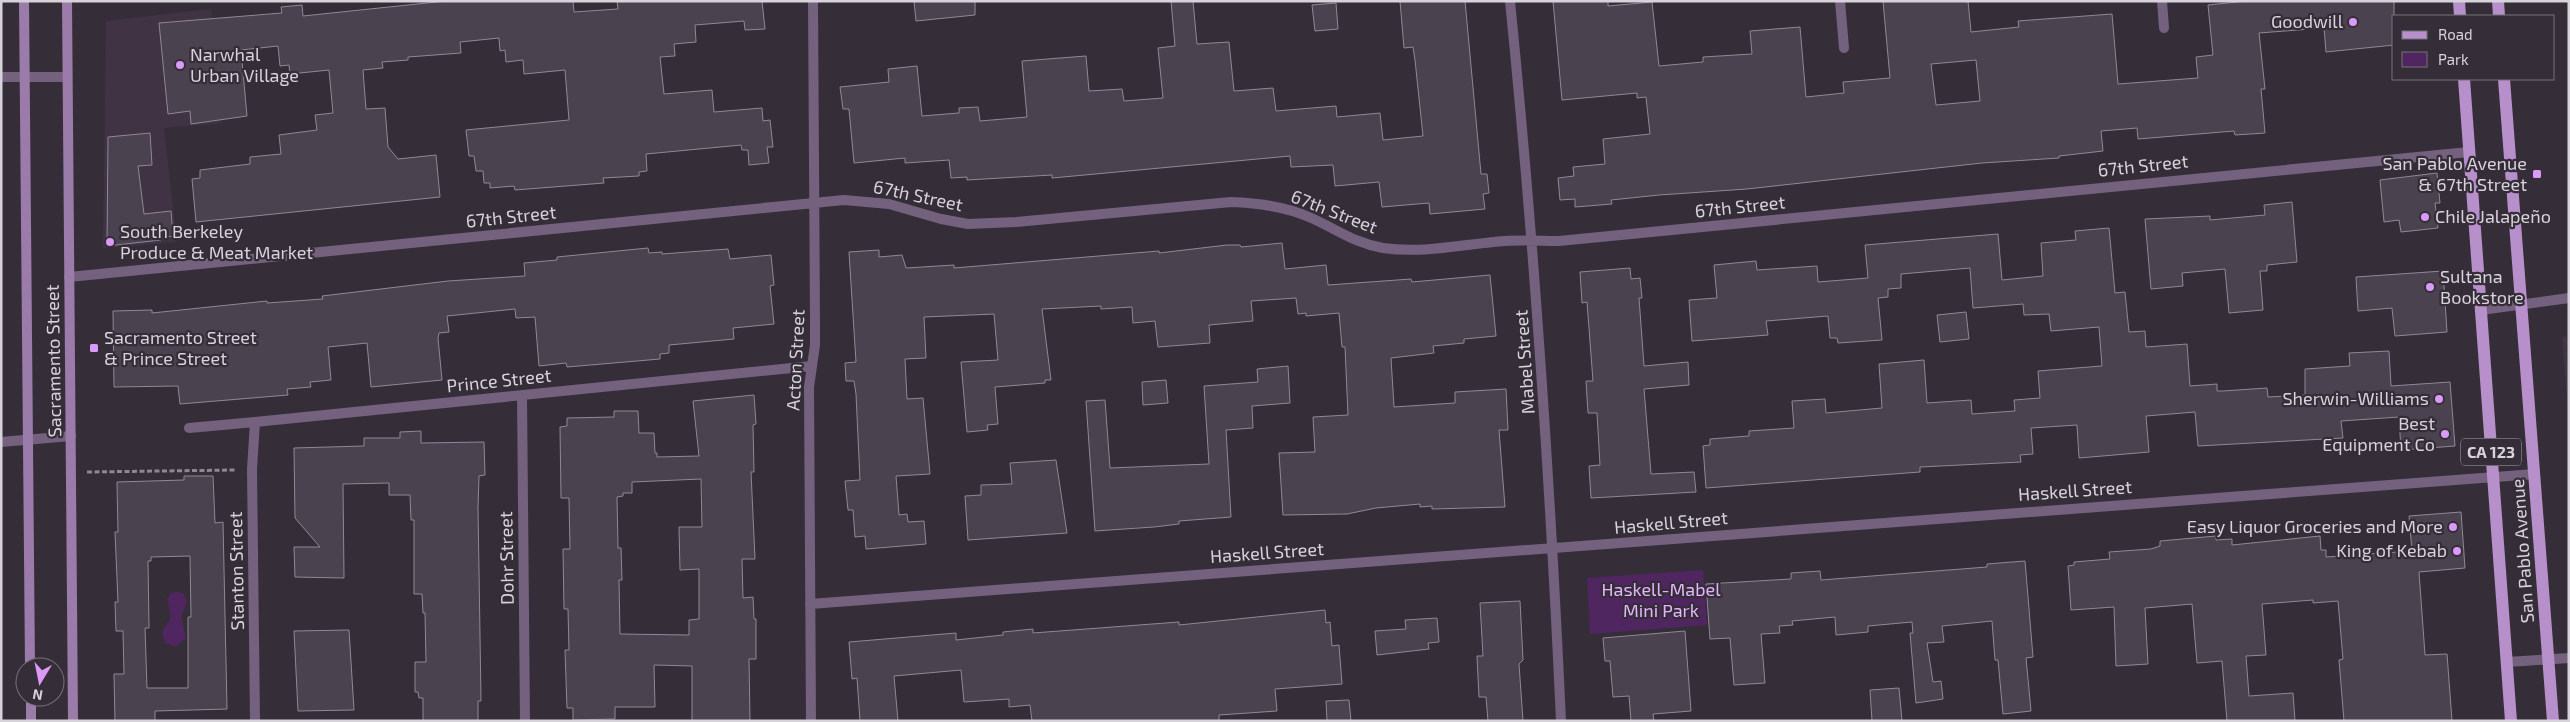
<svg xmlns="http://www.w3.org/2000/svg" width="2570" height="722" font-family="'Exo 2',sans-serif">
<rect width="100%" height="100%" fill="#352e39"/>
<path fill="#3f3344" d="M211 9 222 123 164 128 177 242 103 248 106 21Z
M2569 336V429L2562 337Z"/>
<path fill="#502661" d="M1703 570 1707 625 1590 634 1587 578Z
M179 592 184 594 187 602 181 617 186 638 176 647 165 643 162 632 171 617 167 599 171 593Z"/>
<path fill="#4a424e" stroke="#918895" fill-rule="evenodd" d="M446 1H573L574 12 618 9 617 1H762L765 29 745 30 744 21 695 25 696 42 674 44 675 56 660 57 664 94 712 90 714 112 762 108 763 121 770 120 773 147H767L769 163 749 165 748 150H742L741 145 646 154 647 171 639 172V176L603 178 604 183 515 190 514 186 490 188V183H484L483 171H476L474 156H469L466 130 569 120 565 70 524 74 523 60 506 62 505 50 500 51 499 38 460 42 461 53 408 57V60L382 62 383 68 363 70 366 109 385 108 388 147 398 159 436 155 440 197 196 222 192 179 200 178V170L250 164V157L281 154 279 135 317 130 315 115 333 113 329 70 290 74 289 65 280 66 278 46 241 50 247 116 191 124 190 111 168 114 159 23 282 13 281 7 302 5 303 16Z
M914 1H975V15L916 21Z
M1171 1H1193L1197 44 1229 42 1234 91 1273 88 1276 111 1336 106 1337 117 1380 113 1383 140 1423 136 1415 60 1413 47 1404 48 1400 1H1465L1481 174H1487L1489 193 1483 194 1485 209 1430 214 1429 203 1382 207 1379 182 1335 186 1333 165 1291 167 1290 156 1052 178V175L967 180V177L951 178 949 160 905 163V158L854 163 849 109H843L840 87 889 82 888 69 917 66 922 116 959 113V108L978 107 980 121 1027 117 1022 61 1086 56 1089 91 1122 89 1124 101 1163 98 1158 48 1175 46Z
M1553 1H1608V6L1652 2 1659 66 1703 62V57L1752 54 1750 31 1800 27 1806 97 1844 93 1843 82 1890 78 1883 1H1968L1971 32 2019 27 2018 21 2112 14 2118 84 2198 78 2196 57 2213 55 2208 5 2247 1H2394V45L2326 52 2324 28 2259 33 2265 89H2261L2265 133 2235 135 2234 131 2138 139 2137 128 2101 131 2103 151 2059 156V158L1982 163 1747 189 1659 195 1611 200 1612 204 1575 207V199L1560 200 1558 178 1574 176 1573 167 1605 164 1603 139 1650 134 1646 97 1637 98V93L1562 100ZM1976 60 1980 101 1936 105 1931 64Z
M1336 3 1338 29 1315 31 1312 5Z
M150 133 152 165 138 166 144 214 171 211 173 236 161 238V240L107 246 108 137Z
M2437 173 2440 203H2435L2438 228 2401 232 2399 220 2384 222 2380 180Z
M2292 202 2297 262 2267 265V271H2260L2263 310 2229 313 2225 269 2182 273 2183 286 2151 289 2145 219 2210 216V220L2265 215 2264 205Z
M2109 228 2115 293 2125 292 2129 332 2145 331 2146 347 2187 344 2190 386 2217 384V391H2223L2267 388 2268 397 2305 395V369L2350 366 2349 353 2389 351 2391 386 2450 382 2455 446 2401 450 2399 417 2341 421 2343 438 2198 446 2195 412 2146 416 2149 452 2079 458 2077 425 2031 428 2033 454 2020 455 2021 462 1920 467V472L1706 488 1703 446 1710 445V439L1749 436V431L1794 428 1792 401 1825 399 1826 413 1882 408 1879 364 1924 360 1927 403 1971 400 1972 414 2015 411 2014 400 2040 398 2038 371 2102 366 2099 327 2051 331 2049 314 2024 315 2023 304 1973 308 1970 268 1901 274V288L1888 289V297L1878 298 1882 340 1838 343 1837 338H1830L1828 316 1766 321 1768 335 1692 341 1689 300 1717 298 1714 265 1756 261 1757 270 1817 266 1818 282 1868 278 1865 245 1998 234 2002 280 2043 276 2041 243 2076 240 2075 231Z
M1282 243 1285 269 1326 265 1328 285 1411 279 1412 282 1490 275 1496 336 1464 339V343L1433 346 1434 353 1391 358 1394 407 1455 403V392L1506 389 1508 430H1499L1505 507 1432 509V506L1420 507V504L1376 508 1347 514 1283 515 1279 453 1315 452 1313 417 1348 415 1345 347H1342L1339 313 1306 316V313L1298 314 1296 298 1251 301 1253 321 1209 325 1210 343 1158 347 1155 321 1133 323 1132 307 1101 309V306L1042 309 1051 380H1045V383L995 387 998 424 987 425 988 430 967 432 961 362 998 360 994 314 924 317 926 358 905 359 907 399 923 398 930 474 896 476 899 515 907 514 908 522 924 521 926 544 866 549 865 536 855 537 853 510H848L845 481 860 480 856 394 854 381H846L845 363 856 362 849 252 879 250V257L902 255 906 268 954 265V268L1159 251V253L1227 245H1240L1241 247Z
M648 248 649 253 662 252V254L728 249 730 259 771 255 774 285 770 286 774 324 733 328 734 339 669 345V353L660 354V359L567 367 566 363 539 366 535 317 516 318 515 309 447 316 449 332 439 333 438 338 442 380 371 387 367 343 328 347 331 380 310 382 311 387 287 389 288 395 180 404 178 386 114 387 113 311 152 310V313L267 301V303L323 299 322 296 448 281 525 276 524 263 557 260V257Z
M1630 268 1631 279 1640 278 1642 298H1639L1644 366 1688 362 1689 385 1644 389 1651 474 1694 472 1696 492 1591 498 1589 466 1600 465 1597 413H1588L1586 381H1593L1587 302 1582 303 1580 272Z
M2443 271 2447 332 2395 336 2392 308 2358 311 2356 277Z
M1966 312 1969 339 1940 342 1937 315Z
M1288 366 1290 403 1252 406 1253 428 1226 430 1231 517 1179 521V524L1154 527 1095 531 1086 401 1105 400 1110 468 1209 464 1204 386 1258 382 1257 369Z
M1166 380 1168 403 1143 405 1142 382Z
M754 395 756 424 753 425 754 472H751L755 559H742L743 598 753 597 754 619H756V659H749L750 721H692V666L654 665 655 707H615V719L573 720V708H567L565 650H569L568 609H564L563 549H570L569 498H561L560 427 567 426V418L614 417V411H638L639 433H654L655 453H657V457L699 456 693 401ZM701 479 702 527H679L680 570 699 569V619L689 620V635L620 634 619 580H622L621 548H618L617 497 623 496V493H632V482Z
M421 431V443L484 442 485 475 479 476 478 507 481 701H478V721H423V698H419L418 692H415V662H426L425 613H423L422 594H414V520H411L410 495H389V483L343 484 344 578 295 577 294 547H320L295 518 294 448 364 446V438H400V432Z
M1056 460 1067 533 968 540 965 496 981 495V485L1012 484 1010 463Z
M184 476H213L215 523 223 522 227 709 155 711V721H115L114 674H124L123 631H116L115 602H118L115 532H118L117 482 184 480ZM190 556 191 617H188V688H147L145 628H149L148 561H151V557Z
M2461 512 2465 568 2419 572 2425 655 2447 654 2452 721H2344L2339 660 2343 659 2338 601 2313 603V600L2262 604 2266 655 2246 656 2249 696 2293 693 2295 721H2227L2222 661 2197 663 2192 604 2145 608 2148 664 2116 666 2114 607 2071 610 2068 566 2074 565V562L2110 559 2109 552 2151 549 2160 546V541L2216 536V540L2232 539V545L2320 536 2321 550H2326V557L2412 551 2409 516Z
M2025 561 2033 657 2026 658 2031 711 2003 714 1998 660H1995L1992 621 1942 626 1944 642 1927 643 1933 682 1941 681 1943 699 1916 703 1910 633H1913L1912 622 1868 626V632L1836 635 1835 617 1792 621 1793 625 1779 626 1780 633 1761 634 1765 683 1734 685 1730 638 1710 639 1706 584 1791 579V573L1820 571 1821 580 1987 567V564Z
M1520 601 1523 660 1519 664 1523 721H1488L1486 697H1479L1477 656H1483L1480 603Z
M1325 610 1326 623 1330 622 1332 646 1339 645 1342 684 1275 689 1277 711 1219 715V721H1032L1030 705 1009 707V699L964 702 961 670 894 676 898 721H860L857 678 852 679 849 642 956 633V640L1003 635V632L1033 629V633L1179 622V625Z
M1437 618 1439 642 1428 643 1429 649 1377 655 1375 631 1406 629 1405 620Z
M349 630 354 710 298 711 294 631Z
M1685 631 1691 711 1653 714 1654 721H1631L1629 696 1613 697 1610 661H1605L1603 638Z
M1899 688 1902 721H1872L1870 690Z
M1349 700 1351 721H1327L1326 701Z"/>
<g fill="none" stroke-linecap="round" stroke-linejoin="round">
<path stroke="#8e8891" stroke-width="3" stroke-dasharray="5 2.5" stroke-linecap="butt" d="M87 472 235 470"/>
<path stroke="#74617e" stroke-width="10" d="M189 428 255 422"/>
<path stroke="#74617e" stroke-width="10" d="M1510 1C1534 241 1550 480 1561 721
M1840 1 1844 48
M2162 1 2164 28
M1 77H67
M69 277 844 200 889 204 941 219 968 224 1016 222 1231 202C1258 203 1284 206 1309 217 1335 228 1353 243 1383 248 1424 254 1464 244 1505 241 1523 240 1541 241 1559 241L2469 152
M2481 310 2569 298
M522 395 525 721
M1 442 71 436
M810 604 2535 474
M2507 662 2569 658
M255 721 252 469 255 422 812 366
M811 721 809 387 815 345V323L813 1"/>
<path stroke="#9a7ba9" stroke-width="10" d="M24 1 30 667
M67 1 73 721
M31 697V721"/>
<path stroke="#b78fca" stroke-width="12" d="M2459 1 2460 16
M2498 1 2499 16
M2464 79 2511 721
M2504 79 2553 721"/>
</g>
<g fill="#da9af7" stroke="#352e39" stroke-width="2">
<circle cx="2353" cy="22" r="5"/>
<circle cx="180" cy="65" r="5"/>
<rect x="2532" y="169" width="10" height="10" rx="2.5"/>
<circle cx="2425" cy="217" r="5"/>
<circle cx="110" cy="242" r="5"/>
<circle cx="2430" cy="287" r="5"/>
<rect x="89" y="343" width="10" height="10" rx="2.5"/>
<circle cx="2439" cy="399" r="5"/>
<circle cx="2445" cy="434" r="5"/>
<circle cx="2453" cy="527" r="5"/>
<circle cx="2457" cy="551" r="5"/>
</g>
<g text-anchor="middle" stroke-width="4.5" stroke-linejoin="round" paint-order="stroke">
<rect fill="#352e39" stroke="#a6a2aa" stroke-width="1" x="2461" y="438.5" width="60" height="27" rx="4"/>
<g font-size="16" font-weight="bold" fill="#d7d3da">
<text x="2491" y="458">CA 123</text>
</g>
<g font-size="18" fill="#d7d3da" stroke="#352e39" text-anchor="end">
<text x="2343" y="28">Goodwill</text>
<text x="190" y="61" text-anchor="start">Narwhal<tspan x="190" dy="21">Urban Village</tspan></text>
<text x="2527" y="170">San Pablo Avenue<tspan x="2527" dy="21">&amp; 67th Street</tspan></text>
<text x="2435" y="223" text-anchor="start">Chile Jalapeño</text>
<text x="120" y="238" text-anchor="start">South Berkeley<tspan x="120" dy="21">Produce &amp; Meat Market</tspan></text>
<text x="2440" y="283" text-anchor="start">Sultana<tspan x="2440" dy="21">Bookstore</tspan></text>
<text x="104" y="344" text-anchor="start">Sacramento Street<tspan x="104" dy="21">&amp; Prince Street</tspan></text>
<text x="2429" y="405">Sherwin-Williams</text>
<text x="2435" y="430">Best<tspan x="2435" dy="21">Equipment Co</tspan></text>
<text x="2443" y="533">Easy Liquor Groceries and More</text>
<text x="2447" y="557">King of Kebab</text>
</g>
<g font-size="18" fill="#d7d3da" stroke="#352e39">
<text transform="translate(2143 166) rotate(-6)" y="6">67th Street</text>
<text transform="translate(918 196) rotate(12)" y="6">67th Street</text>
<text transform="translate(1740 207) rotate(-6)" y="6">67th Street</text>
<text transform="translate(1334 212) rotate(21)" y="6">67th Street</text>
<text transform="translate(511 217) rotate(-6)" y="6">67th Street</text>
<text transform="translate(796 360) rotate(-87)" y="6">Acton Street</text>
<text transform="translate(54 361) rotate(-91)" y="6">Sacramento Street</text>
<text transform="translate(1525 362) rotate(-94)" y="6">Mabel Street</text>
<text transform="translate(499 381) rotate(-6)" y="6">Prince Street</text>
<text transform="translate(2075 491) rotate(-4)" y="6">Haskell Street</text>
<text transform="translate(1671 523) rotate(-5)" y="6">Haskell Street</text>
<text transform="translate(2523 551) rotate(-94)" y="6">San Pablo Avenue</text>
<text transform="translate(1267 553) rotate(-4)" y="6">Haskell Street</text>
<text transform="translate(507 558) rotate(-91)" y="6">Dohr Street</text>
<text transform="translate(237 571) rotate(-91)" y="6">Stanton Street</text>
</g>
<g font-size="18" fill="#e5b4fd" stroke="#352e39">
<text x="1661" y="596">Haskell-Mabel<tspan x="1661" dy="21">Mini Park</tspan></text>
</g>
</g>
<rect width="2570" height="722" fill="none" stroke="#d7d3da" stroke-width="5"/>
<rect x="2392" y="15" width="162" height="65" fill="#352e39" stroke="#767079"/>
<rect x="2402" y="31" width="25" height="8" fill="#b78fca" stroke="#767079"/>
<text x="2438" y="40" font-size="15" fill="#d7d3da">Road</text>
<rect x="2402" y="52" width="25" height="15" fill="#502661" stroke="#767079"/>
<text x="2438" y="65" font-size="15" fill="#d7d3da">Park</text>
<g transform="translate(40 682) rotate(190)"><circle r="24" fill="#352e39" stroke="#767079"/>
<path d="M0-4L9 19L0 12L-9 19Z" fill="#da9af7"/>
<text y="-8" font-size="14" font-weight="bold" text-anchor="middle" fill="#d7d3da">N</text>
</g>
</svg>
